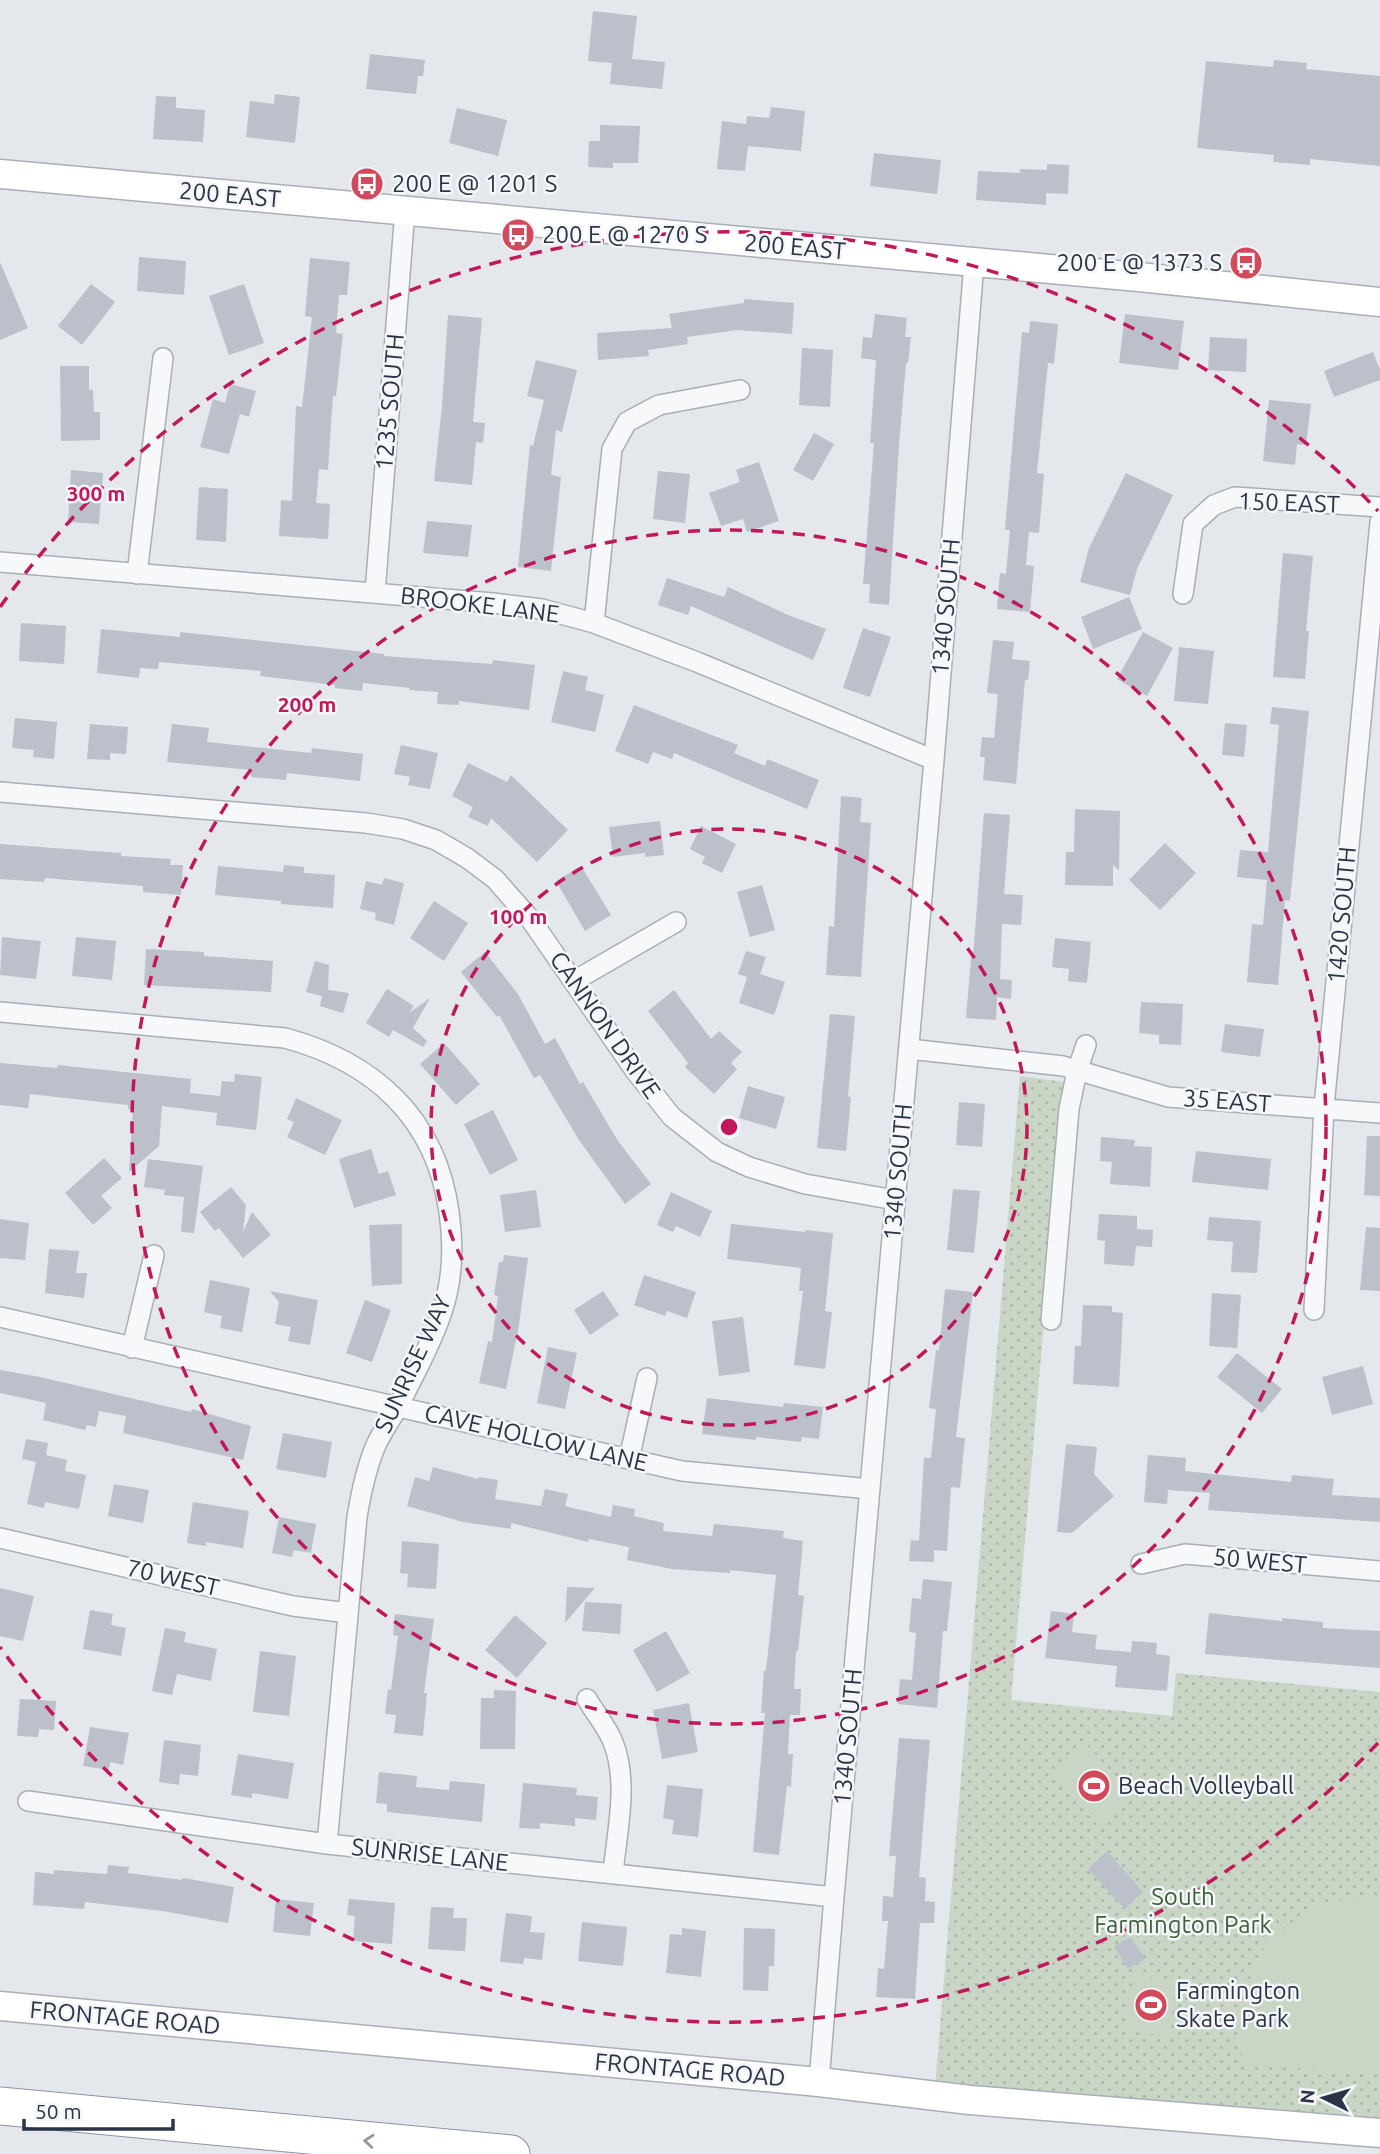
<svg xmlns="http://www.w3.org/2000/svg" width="1380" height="2154" font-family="Ubuntu,sans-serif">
<defs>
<pattern id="park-dots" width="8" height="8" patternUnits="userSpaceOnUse" patternTransform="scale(1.75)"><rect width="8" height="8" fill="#c9d6c5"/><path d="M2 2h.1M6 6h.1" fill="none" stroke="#adb8ab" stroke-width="1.8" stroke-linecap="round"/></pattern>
</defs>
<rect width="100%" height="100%" fill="#e4e7ec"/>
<path fill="url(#park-dots)" d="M1020 1076 1065 1082 1011 1700 1172 1716 1176 1673 1380 1692V2125L935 2087Z"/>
<path fill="#c9d6c5" d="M1087 1745 1134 1797 1099 1827 1054 1775Z
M1380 1899V2074L1245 2065C1234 2035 1247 1966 1269 1942 1281 1929 1309 1908 1326 1903 1342 1898 1364 1900 1380 1899Z
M1135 1974 1174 1980 1171 2037 1123 2030Z"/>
<path fill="#bbc0ca" d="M593 11 637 16 632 59 665 62 662 89 610 84 612 63 588 61Z
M370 54 425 60 423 76H418L416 94 366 89Z
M1274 60 1307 63 1306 69 1380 76V166L1310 159V165L1273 162 1274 155 1197 148 1206 61 1273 67Z
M275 94 300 97 295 143 246 137 250 101 274 104Z
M156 96 176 97V108L205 110 203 142 153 139Z
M771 107 805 111 801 151 748 146 745 171 717 169 722 121 746 124 747 116 769 118Z
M457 108 507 120 498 156 449 143Z
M600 125 640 126 638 163H613V168L588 167 589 141H600Z
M874 153 941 160 937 194 870 186Z
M1047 164 1069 165 1068 194 1046 193V205L976 200 978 171 1020 173V169L1047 170Z
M139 257 186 261 184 295 137 291Z
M310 258 350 262 347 295H339L336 333 343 334 336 396H333L328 470 319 469 316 503 330 504 328 539 279 536 281 500 292 501 296 406 302 407 312 317 305 316Z
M0 262 28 328 0 340Z
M91 284 115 302 82 345 58 326Z
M244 284 264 343 229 355 209 296Z
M744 299 794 303 792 334 737 330 687 337 688 344 648 350 649 356 598 360 597 333 672 328 669 314 744 303Z
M875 314 907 318 905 337H911L908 363H906L899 445 889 605 869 603 870 584H863L874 443H870L876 360 861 358 863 337 872 338Z
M1125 314 1184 321 1178 370 1119 363Z
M448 315 482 318 473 422 485 423 483 443 476 442 472 485 434 481 442 406Z
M1030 321 1058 324 1054 364 1048 363 1037 473 1044 474 1039 533 1029 532 1026 565 1034 566 1030 612 997 609 1000 573 1006 574 1010 530H1005L1022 332 1029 333Z
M1210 337 1247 339 1246 372 1208 370Z
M802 348 833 350 830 407 799 405Z
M1373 352 1380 370V380L1334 397 1324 371Z
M536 360 577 370 562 432 556 430 551 475 561 477 551 571 518 567 530 445 533 446 544 400 527 396Z
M60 366H89V390H93L94 412H100V440L61 441Z
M230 384 256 391 249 417 240 414 229 454 200 447 213 399 225 403Z
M1269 400 1311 404 1306 445 1297 444 1295 465 1263 461Z
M814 433 834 444 813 481 793 470Z
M759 462 779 521 747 532 743 519 721 526 709 493 740 482 736 470Z
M71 470 103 473 99 524 68 522Z
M658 471 690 474 685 523 653 519Z
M1126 473 1173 495 1137 569 1130 595 1080 582 1089 548Z
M199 487 228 489 226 542 196 540Z
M427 521 472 525 468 557 423 553Z
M1283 553 1313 556 1306 631H1309L1305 679 1273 677Z
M667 578 724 597 728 587 788 615 826 629 813 660 691 606 688 615 658 605Z
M1129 597 1142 629 1093 649 1081 617Z
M21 623 66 626 64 664 19 661Z
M863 628 891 637 870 697 843 688Z
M101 629 180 637V632L384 654V656L492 664 493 660 535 665 529 710 459 701V705L437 704 438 692 409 690 410 688 363 683 362 691 335 688V685L260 676 261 671 159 662 158 669 140 668 139 678 97 673Z
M1143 632 1173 648 1147 696 1117 679Z
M993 640 1014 642 1012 659 1030 661 1028 680H1025L1016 784 983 780 985 757H980L982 737 994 738 998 694 987 693Z
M1179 647 1214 651 1208 704 1174 701Z
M563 671 588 677 585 690 604 695 595 732 551 722Z
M634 705 738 745 734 753 765 766 767 759 819 780 807 809 674 753 672 759 653 752 648 764 615 751Z
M1272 707 1309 711 1290 901 1285 900 1278 985 1247 982 1252 924 1263 925 1267 880 1237 877 1240 850 1268 852 1279 725 1270 724Z
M15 718 57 722 54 759 33 757 34 750 12 748Z
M1225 723 1247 725 1244 757 1222 755Z
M90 724 128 727 126 754 110 753V760L87 759Z
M172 724 209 728 207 742 311 753 312 748 363 754 360 781 287 773 286 780 251 777V770L167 762Z
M401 745 438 753 430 789 408 785 410 777 394 774Z
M468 763 507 782 511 775 568 830 537 862 491 818 488 826 468 817 473 807 452 796Z
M841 796 862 798 860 822 871 823 861 977 826 975 829 926 834 927Z
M1075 809 1120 811 1119 870 1113 865V886L1065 885 1066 852H1074Z
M984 813 1010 815 1004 894 1023 895 1021 925 1002 924 1000 979 1012 980 1011 999 997 997 996 1020 966 1018 971 958H973Z
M660 821 664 855 645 857V853L613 857 609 827Z
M701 826 736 844 722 873 702 863 705 857 690 849Z
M1165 843 1196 873 1160 910 1129 880Z
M0 844 121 853V856L171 859 170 865H183L181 895 143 892V886L45 878 44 882 0 879Z
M284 865 304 867V873L335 875 333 908 281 904V901L215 895 218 866 283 872Z
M581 866 611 915 585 931 556 881Z
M384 878 404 883 394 925 375 920 376 913 360 909 366 881 382 885Z
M762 885 775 930 750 937 737 892Z
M434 901 468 923 444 961 410 938Z
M2 937 41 941 36 979 0 975Z
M76 937 116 941 112 980 72 976Z
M1055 938 1091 942 1087 983 1068 981 1069 969 1052 967Z
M146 949 204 952V956L273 961 271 992 144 985Z
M746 951 766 957 760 974 785 982 774 1015 739 1003 747 977 738 974Z
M485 952 518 994 545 1044 555 1038 580 1084 583 1082 618 1141 651 1184 625 1204 579 1140 540 1075 534 1078 499 1015 497 1017 461 972Z
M315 961 329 965 328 990 349 993 343 1013 320 1006 322 996 306 992Z
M387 989 414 1006 409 1013 430 998 413 1028 427 1041 423 1047 393 1030 389 1037 366 1023Z
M674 990 711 1039 719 1031 742 1052 731 1063 737 1069 714 1094 685 1067 688 1063 648 1011Z
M1141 1002 1183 1004 1181 1045 1159 1044V1035L1139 1033Z
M830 1014 855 1016 848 1096 851 1097 846 1151 817 1148Z
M1225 1024 1264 1029 1260 1057 1221 1052Z
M444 1043 480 1084 456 1105 420 1064Z
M0 1063 57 1068 58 1065 191 1079 190 1093 220 1096 222 1081 234 1082 235 1074 262 1077 256 1130 216 1125 217 1113 162 1106 159 1146 129 1172 133 1109H128V1105L30 1094 28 1108 0 1105Z
M748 1086 785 1097 776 1129 739 1118Z
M296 1098 342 1120 325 1155 287 1137 294 1122 287 1119Z
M959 1102 985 1104 982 1147 956 1145Z
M493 1110 518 1160 490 1175 464 1124Z
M1367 1136H1380V1196L1364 1195Z
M1101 1137 1135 1140 1134 1146 1152 1147 1150 1187 1110 1184 1112 1162 1100 1161Z
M371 1149 379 1174 388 1171 396 1195 354 1208 339 1159Z
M1196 1151 1271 1159 1268 1190 1192 1182Z
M104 1158 122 1178 101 1196 112 1208 93 1225 65 1193Z
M148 1159 203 1166 194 1233 181 1232 184 1197 164 1195 165 1190 144 1187Z
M231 1187 246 1205 243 1232 252 1212 271 1235 243 1258 219 1228 215 1231 200 1212Z
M953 1189 980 1191 974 1253 947 1250Z
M536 1190 541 1227 505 1232 500 1195Z
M671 1192 712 1211 700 1237 676 1226 673 1232 657 1225Z
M1099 1214 1137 1216V1229L1153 1230 1152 1247 1136 1246 1134 1266 1104 1264 1105 1241 1097 1240Z
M1209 1217 1261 1221 1257 1273 1231 1272 1233 1242 1207 1240Z
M0 1219 29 1223 25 1260 0 1258Z
M402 1224V1284L372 1286 369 1225Z
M731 1224 805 1232V1230L833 1233 825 1311 832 1312 825 1369 794 1365 803 1291H799L801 1268 727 1259Z
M1366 1227 1380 1228V1291L1360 1290Z
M49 1249 79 1251 76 1273H87L84 1298 45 1293Z
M504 1255 528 1258 519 1325 506 1389 479 1383 488 1341 492 1342 498 1296 494 1295 499 1262H503Z
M644 1275 696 1292 687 1318 667 1311 665 1316 634 1305Z
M210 1280 250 1288 242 1332 220 1328 222 1316 204 1312Z
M945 1289 973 1292 956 1437 965 1438 960 1488 951 1487 947 1551 934 1550V1562L909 1561 911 1540 919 1541 924 1458H931L936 1409 929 1408 936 1350H939Z
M270 1291 318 1300 310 1345 288 1341 291 1327 275 1324 279 1302Z
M603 1291 619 1315 590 1335 574 1310Z
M1212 1293 1241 1295 1237 1348 1209 1346Z
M365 1300 391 1310 372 1362 346 1353Z
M1083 1305 1112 1306V1312L1123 1313 1119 1387 1073 1384 1075 1346H1081Z
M743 1317 750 1372 719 1376 712 1321Z
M548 1347 577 1353 565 1409 537 1403Z
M1237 1353 1282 1389 1262 1413 1217 1377Z
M1363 1366 1373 1404 1332 1415 1322 1377Z
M0 1370 40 1377 191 1412 192 1409 251 1426 243 1460 123 1433 126 1416 99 1411 96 1427 87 1425 85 1430 43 1420 46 1403 0 1393Z
M707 1398 783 1407 784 1403 823 1407 819 1439 802 1437 801 1442 756 1437V1440L702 1434Z
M283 1433 332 1442 326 1478 276 1469Z
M26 1439 48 1443 46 1455 67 1460 65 1471 86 1475 79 1509 45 1502 44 1508 27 1504 36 1462 22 1459Z
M1066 1444 1097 1447 1094 1474 1114 1496 1072 1533 1057 1532Z
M1148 1455 1186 1458 1185 1471 1291 1482 1292 1475 1334 1479 1332 1495 1380 1498V1522L1208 1510 1210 1493 1168 1490 1167 1504 1144 1502Z
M433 1467 478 1479 479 1477 498 1480 495 1499 541 1506 545 1489 568 1494 565 1506 611 1517 613 1505 635 1509 634 1516 664 1523 663 1531 712 1536 714 1524 784 1531 783 1538 803 1541 798 1595 804 1596 798 1651H796L794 1689H801L800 1715H790L788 1754H793L791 1787 787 1786 779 1855 753 1852 765 1713H761L764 1670 766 1671 776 1575 730 1570V1573L672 1569 627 1560 629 1547 589 1539 588 1542 511 1523V1529L463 1522 407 1506 415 1477 429 1481Z
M114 1484 149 1490 143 1523 108 1516Z
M193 1502 249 1511 243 1548 206 1542V1546L187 1543Z
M279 1517 316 1524 311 1553 294 1550 292 1557 272 1553Z
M402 1541 439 1544 436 1589 407 1587 408 1574 400 1573Z
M923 1579 952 1582 947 1631H943L937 1708 898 1704 900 1679 912 1680 916 1633 909 1632 912 1598 921 1599Z
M567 1587 595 1588 565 1623Z
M0 1588 34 1596 23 1641 0 1636Z
M585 1602 622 1604 620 1634 582 1631Z
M90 1610 113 1614 111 1625 126 1628 121 1656 83 1649Z
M1051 1611 1074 1614 1072 1632 1097 1635 1095 1649 1131 1652 1132 1641 1157 1643 1156 1654 1170 1656 1167 1691 1115 1687 1117 1666 1045 1658Z
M1209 1613 1282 1621V1618L1323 1622V1628L1380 1631V1668L1205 1654Z
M395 1614 434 1619 424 1693H427L423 1736 394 1733 396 1715 385 1714 388 1689 391 1690 398 1636 393 1635Z
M515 1615 547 1643 517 1678 485 1650Z
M165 1628 186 1632 184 1642 217 1649 211 1681 177 1674 172 1695 152 1691Z
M666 1631 690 1673 657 1692 633 1650Z
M260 1651 296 1656 289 1716 253 1712Z
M494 1690 516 1691 515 1749H480L481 1698H494Z
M20 1699 56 1701 54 1730 39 1729 38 1737 17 1736Z
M689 1703 698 1752 662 1759 653 1710Z
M90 1727 129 1733 123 1765 110 1762 109 1770 83 1766Z
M899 1738 930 1740 919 1877 926 1878 925 1901 935 1902 934 1923H920L915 1999 876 1997 878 1968 884 1969 888 1921H882L883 1896 893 1897 896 1856H889Z
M164 1740 201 1745 198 1776 180 1774 179 1785 159 1782Z
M238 1754 294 1763 288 1799 252 1793V1798L231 1795Z
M379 1772 417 1776 416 1787 449 1790 450 1781 485 1784 482 1822 387 1812V1804L376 1803Z
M523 1783 577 1788 576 1795 598 1797 596 1820 575 1818V1826L540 1823V1829L519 1828Z
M667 1785 703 1789 698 1837 672 1834 674 1820 663 1818Z
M1107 1851 1143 1892 1125 1909 1088 1869Z
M108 1865 129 1867 128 1873 182 1880 183 1878 234 1887 228 1923 163 1911 85 1902 84 1909 33 1905 35 1872 54 1874V1870L107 1874Z
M276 1899 314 1903 310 1936 273 1932Z
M349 1899 395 1903 392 1944 353 1941 355 1916 347 1915Z
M431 1907 454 1908 453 1918H467L465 1951 428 1949Z
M506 1913 532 1916 530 1932 545 1933 542 1960 524 1958 523 1964 500 1962Z
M582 1922 627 1927 623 1966 578 1961Z
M682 1928 706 1931 701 1977 666 1973 670 1934 682 1935Z
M744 1928 775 1929 774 1966H769L768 1991 743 1990Z
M1131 1937 1145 1959 1128 1969 1114 1946Z"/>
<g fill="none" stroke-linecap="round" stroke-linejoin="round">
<defs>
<path id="street" d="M0 562 493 603 542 609 594 623 697 662 934 760
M137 574 163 358
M375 593 405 210
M1183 594 1193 524 1214 505 1235 497 1380 507
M594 623 612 449 627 422 659 405 740 390
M0 792 366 823 403 829 436 840 467 858 495 879 531 920 636 1072 672 1117 717 1152 749 1167 805 1184 895 1200
M574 981 676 922
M0 1012 285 1038C374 1062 436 1118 449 1212 454 1246 453 1279 442 1312 432 1342 412 1380 397 1408 390 1421 382 1432 376 1445 366 1468 361 1493 357 1517L327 1844
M909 1049 1063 1066 1168 1097 1380 1113
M1314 1310 1324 1107 1380 522
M0 1317 682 1471 870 1489
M1051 1320 1069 1109 1077 1071 1086 1045
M132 1348 154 1255
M629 1459 647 1378
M0 1538 293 1606 348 1613
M1141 1564 1185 1554 1380 1571
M587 1699C595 1713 607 1727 613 1742 629 1782 617 1831 613 1873
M28 1801 327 1844 834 1897
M819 2082 834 1897 934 760 974 263"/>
<path id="secondary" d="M0 174 1139 277 1380 302
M0 2006 819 2082 970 2100 1380 2133"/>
<path id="highway" d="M0 2106 511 2154"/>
</defs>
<use href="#street" stroke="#a9aeb7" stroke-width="22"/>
<use href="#secondary" stroke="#a9aeb7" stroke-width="31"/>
<use href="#highway" stroke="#8b94a3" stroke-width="39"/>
<use href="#street" stroke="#f7f8fa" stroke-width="19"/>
<use href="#secondary" stroke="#fff" stroke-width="28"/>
<use href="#highway" stroke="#fff" stroke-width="37"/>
</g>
<defs><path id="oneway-chevron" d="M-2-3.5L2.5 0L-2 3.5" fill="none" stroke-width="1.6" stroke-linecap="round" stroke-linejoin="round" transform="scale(1.75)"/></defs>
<use stroke="#959aa2" href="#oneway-chevron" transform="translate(369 2141) rotate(-175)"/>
<g fill="none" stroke="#c2185b" stroke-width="3.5" stroke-dasharray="12 9">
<circle cx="729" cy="1127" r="298"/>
<circle cx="729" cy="1127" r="597"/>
<path d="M1378 1743A895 895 0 0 1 0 1647M0 607A895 895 0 0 1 1378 511"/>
</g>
<defs>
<symbol id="bus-disc" viewBox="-11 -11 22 22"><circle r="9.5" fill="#d1495b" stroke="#f4f6f9"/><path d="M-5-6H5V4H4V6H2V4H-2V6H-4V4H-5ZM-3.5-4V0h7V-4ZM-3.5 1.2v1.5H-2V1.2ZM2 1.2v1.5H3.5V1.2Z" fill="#fff"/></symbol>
<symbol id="stadium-disc" viewBox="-11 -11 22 22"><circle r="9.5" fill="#d1495b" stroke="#f4f6f9"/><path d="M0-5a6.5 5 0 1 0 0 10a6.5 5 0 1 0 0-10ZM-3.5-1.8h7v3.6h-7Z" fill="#fff"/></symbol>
</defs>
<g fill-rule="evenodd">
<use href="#bus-disc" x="348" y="165" width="38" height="38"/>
<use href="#bus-disc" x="499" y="216" width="38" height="38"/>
<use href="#bus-disc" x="1227" y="244" width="38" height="38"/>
<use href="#stadium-disc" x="1075" y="1767" width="38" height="38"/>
<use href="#stadium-disc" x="1132" y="1986" width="38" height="38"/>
</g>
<g text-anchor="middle" stroke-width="5" stroke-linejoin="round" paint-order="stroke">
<g font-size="24" fill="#2b3445" stroke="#f4f6f9" text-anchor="start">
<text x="392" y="192">200 E @ 1201 S</text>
<text x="542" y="243">200 E @ 1270 S</text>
<text x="1222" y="271" text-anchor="end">200 E @ 1373 S</text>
<text x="1118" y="1794">Beach Volleyball</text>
<text x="1176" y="1999">Farmington<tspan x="1176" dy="28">Skate Park</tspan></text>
</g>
<g font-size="24" fill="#2b3445" stroke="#f4f6f9">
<text transform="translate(230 195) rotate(5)" y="8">200 EAST</text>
<text transform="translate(795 247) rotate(5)" y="8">200 EAST</text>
<text transform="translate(390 402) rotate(-85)" y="8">1235 SOUTH</text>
<text transform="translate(1289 503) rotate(2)" y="8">150 EAST</text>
<text transform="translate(480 605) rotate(7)" y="8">BROOKE LANE</text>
<text transform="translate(946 607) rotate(-85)" y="8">1340 SOUTH</text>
<text transform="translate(1342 915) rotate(-85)" y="8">1420 SOUTH</text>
<text transform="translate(605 1025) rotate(55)" y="8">CANNON DRIVE</text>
<text transform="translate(1227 1101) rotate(4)" y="8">35 EAST</text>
<text transform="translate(898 1172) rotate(-85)" y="8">1340 SOUTH</text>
<text transform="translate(413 1364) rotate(-65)" y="8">SUNRISE WAY</text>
<text transform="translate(536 1438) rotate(13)" y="8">CAVE HOLLOW LANE</text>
<text transform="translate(1260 1561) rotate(5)" y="8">50 WEST</text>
<text transform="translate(173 1578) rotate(13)" y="8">70 WEST</text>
<text transform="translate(848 1737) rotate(-85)" y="8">1340 SOUTH</text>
<text transform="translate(430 1855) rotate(6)" y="8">SUNRISE LANE</text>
<text transform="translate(125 2018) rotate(5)" y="8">FRONTAGE ROAD</text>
<text transform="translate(690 2070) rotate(5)" y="8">FRONTAGE ROAD</text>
</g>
<g font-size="24" fill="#3f6138" stroke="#f4f6f9">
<text x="1183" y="1905">South<tspan x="1183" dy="28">Farmington Park</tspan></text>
</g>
</g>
<circle cx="729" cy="1127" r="10" fill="#c2185b" stroke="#f4f6f9" stroke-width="3.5"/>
<g font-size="21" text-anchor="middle" font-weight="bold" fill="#c2185b" stroke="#f4f6f9" stroke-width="5" stroke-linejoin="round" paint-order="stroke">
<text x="96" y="501">300 m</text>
<text x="307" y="712">200 m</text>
<text x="518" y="924">100 m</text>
</g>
<g transform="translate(1324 2098) rotate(275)" stroke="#f4f6f9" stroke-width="5" paint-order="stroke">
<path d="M0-5L12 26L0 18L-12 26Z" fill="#2b3445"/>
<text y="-10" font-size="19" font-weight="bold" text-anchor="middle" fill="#2b3445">N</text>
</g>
<path d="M24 2119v10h149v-10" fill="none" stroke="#2b3445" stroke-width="3.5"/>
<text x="35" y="2119" font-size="21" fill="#2b3445" stroke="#f4f6f9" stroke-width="5" paint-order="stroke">50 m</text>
</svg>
